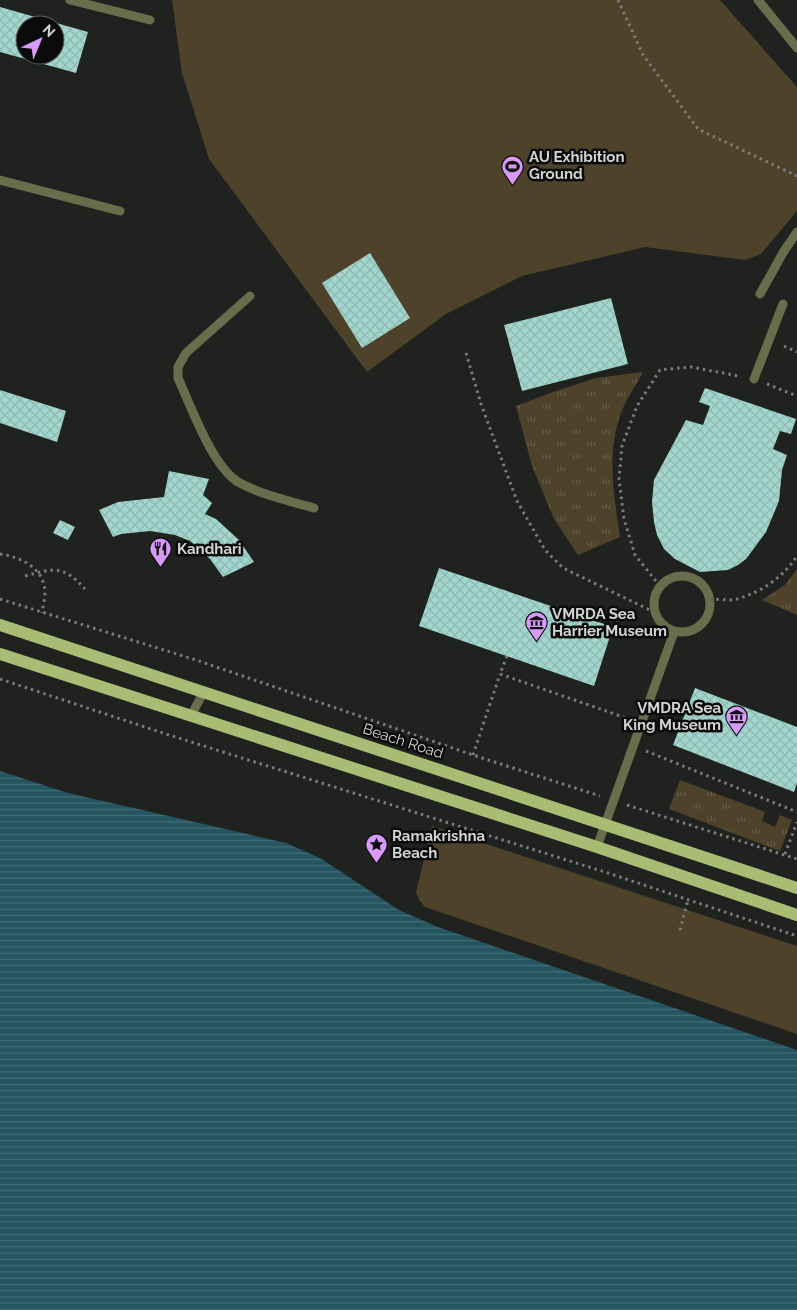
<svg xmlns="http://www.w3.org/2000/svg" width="797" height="1310" font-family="Raleway,sans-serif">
<defs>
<pattern id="grass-tufts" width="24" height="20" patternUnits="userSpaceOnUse" patternTransform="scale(1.25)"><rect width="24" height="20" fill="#4e432a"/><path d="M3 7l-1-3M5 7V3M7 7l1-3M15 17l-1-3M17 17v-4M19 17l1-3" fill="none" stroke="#665d48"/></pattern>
<pattern id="water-rules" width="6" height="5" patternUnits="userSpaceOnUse" patternTransform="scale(1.25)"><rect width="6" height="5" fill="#255561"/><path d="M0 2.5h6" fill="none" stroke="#446d77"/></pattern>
<pattern id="building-cross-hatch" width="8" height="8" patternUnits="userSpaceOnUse" patternTransform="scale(1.25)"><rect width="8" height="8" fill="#a2d6cd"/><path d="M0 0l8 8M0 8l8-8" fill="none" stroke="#8eb8b1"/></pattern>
</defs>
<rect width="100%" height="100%" fill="#1f221f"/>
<path fill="url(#grass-tufts)" d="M643 372C636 385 626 399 621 413 606 453 614 496 620 537L578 555 554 519 532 466 516 406 553 392 596 378Z
M797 569V615L762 600 785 585Z
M680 780 765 812 762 821 775 827 780 815 792 820 780 851 669 809Z"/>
<path fill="#4e432a" d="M172 0H720L797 87V211L761 254 745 260 645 247 522 276 446 314 367 372 209 159 182 73Z
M432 826 797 946V1034L425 907 419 900 416 892Z"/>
<path fill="url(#water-rules)" d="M0 771 68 793 286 843 320 858 399 910 438 927 797 1050V1310H0Z"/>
<path fill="url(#building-cross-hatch)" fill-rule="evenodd" d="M0 7 88 32 76 73 0 52ZM25 25H55V55H25Z
M370 253 410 318 362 348 322 283Z
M611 298 628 364 522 391 504 325Z
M705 388 796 419 791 434 780 431 773 449 787 455 782 470 779 501 766 532 746 559 738 565 728 570 700 572 675 559 664 549 657 535 654 522 652 502 654 480 686 420 703 425 710 406 699 402Z
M0 390 66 411 57 442 0 423Z
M169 471 209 479 203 495 212 503 205 514 216 519 239 540 254 562 223 577 210 559 190 541 175 535 150 531 121 534 113 537 99 510 118 502 164 497Z
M60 520 75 527 68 540 53 533Z
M439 568 613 627 594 686 419 626Z
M695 688 797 727V783L794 792 673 745Z"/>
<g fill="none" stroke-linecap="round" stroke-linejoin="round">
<path stroke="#797c7a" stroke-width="3" stroke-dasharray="2.5 4" stroke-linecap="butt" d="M618 0 643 55 698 129 797 176
M784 346 797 352
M466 353 481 404 517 501 545 550 563 568 654 612
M767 384 797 396
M0 554C21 557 44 568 45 592 45 599 43 606 42 613
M25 576C55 568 63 565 85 589
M660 586 635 555 624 519 619 479 622 446 637 406 660 370 691 367 739 376
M0 599 196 660 473 755 600 796
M710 599C718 599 729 601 737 599 762 592 783 577 797 556
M507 656 500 674 629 719
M0 679 169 735 608 873 797 936
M646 751 797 812
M473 755 500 674
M627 805 797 859
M785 854 797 822
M680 930 688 900"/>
<path stroke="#666e4c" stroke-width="9" d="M70 0 150 20
M758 0 797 48
M0 180 120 211
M760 294 784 251 797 232
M250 296 186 353 178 367V378C191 406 213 469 240 483 262 495 290 501 314 508
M754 379 783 304
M654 604a28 28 0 1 1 56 0a28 28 0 1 1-56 0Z
M191 716 203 693
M597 847 674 632"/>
<path stroke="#abbb73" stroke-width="12" d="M0 625 797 888
M0 654 597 847 797 915"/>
</g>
<defs>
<symbol id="stadium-pin" viewBox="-11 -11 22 30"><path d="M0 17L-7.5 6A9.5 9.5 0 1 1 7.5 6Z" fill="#d89af8" stroke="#0a0b0a"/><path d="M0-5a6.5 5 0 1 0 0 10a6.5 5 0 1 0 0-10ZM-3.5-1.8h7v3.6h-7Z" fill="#111"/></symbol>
<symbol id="restaurant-pin" viewBox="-11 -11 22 30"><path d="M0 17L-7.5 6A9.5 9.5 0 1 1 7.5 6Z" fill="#d89af8" stroke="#0a0b0a"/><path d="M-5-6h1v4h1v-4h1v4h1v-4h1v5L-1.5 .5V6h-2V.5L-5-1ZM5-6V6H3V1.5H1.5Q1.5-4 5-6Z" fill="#111"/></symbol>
<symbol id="museum-pin" viewBox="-11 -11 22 30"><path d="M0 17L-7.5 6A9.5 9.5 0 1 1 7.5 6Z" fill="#d89af8" stroke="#0a0b0a"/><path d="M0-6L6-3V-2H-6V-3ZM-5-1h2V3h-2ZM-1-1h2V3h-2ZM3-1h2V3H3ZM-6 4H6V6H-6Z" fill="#111"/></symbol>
<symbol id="sight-pin" viewBox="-11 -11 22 30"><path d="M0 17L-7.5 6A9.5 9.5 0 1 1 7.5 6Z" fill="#d89af8" stroke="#0a0b0a"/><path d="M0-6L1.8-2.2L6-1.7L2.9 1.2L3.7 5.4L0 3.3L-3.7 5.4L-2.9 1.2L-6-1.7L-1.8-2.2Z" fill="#111"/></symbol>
</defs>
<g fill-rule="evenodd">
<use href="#stadium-pin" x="500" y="154" width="25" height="34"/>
<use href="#restaurant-pin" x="148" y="536" width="25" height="34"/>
<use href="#museum-pin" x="524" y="610" width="25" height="34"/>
<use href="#museum-pin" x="724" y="704" width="25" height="34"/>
<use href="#sight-pin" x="364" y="832" width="25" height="34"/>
</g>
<g text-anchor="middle" stroke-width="5" stroke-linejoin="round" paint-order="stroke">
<g font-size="15" font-weight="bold" fill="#d1d4d2" stroke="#0a0b0a" text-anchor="start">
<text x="529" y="162">AU Exhibition<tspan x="529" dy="17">Ground</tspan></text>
<text x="177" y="554">Kandhari</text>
<text x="552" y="619">VMRDA Sea<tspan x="552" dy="17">Harrier Museum</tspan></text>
<text x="721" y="713" text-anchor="end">VMDRA Sea<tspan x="721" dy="17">King Museum</tspan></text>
<text x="392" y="841">Ramakrishna<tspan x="392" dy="17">Beach</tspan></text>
</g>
<g font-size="15" fill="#d1d4d2" stroke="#0a0b0a">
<text transform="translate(403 741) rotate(18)" y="5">Beach Road</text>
</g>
</g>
<g transform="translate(40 40) rotate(44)"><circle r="24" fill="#0a0b0a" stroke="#5a5b5a"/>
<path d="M0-4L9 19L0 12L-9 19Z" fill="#d89af8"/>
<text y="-8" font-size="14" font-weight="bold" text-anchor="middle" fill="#d1d4d2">N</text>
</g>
</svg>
